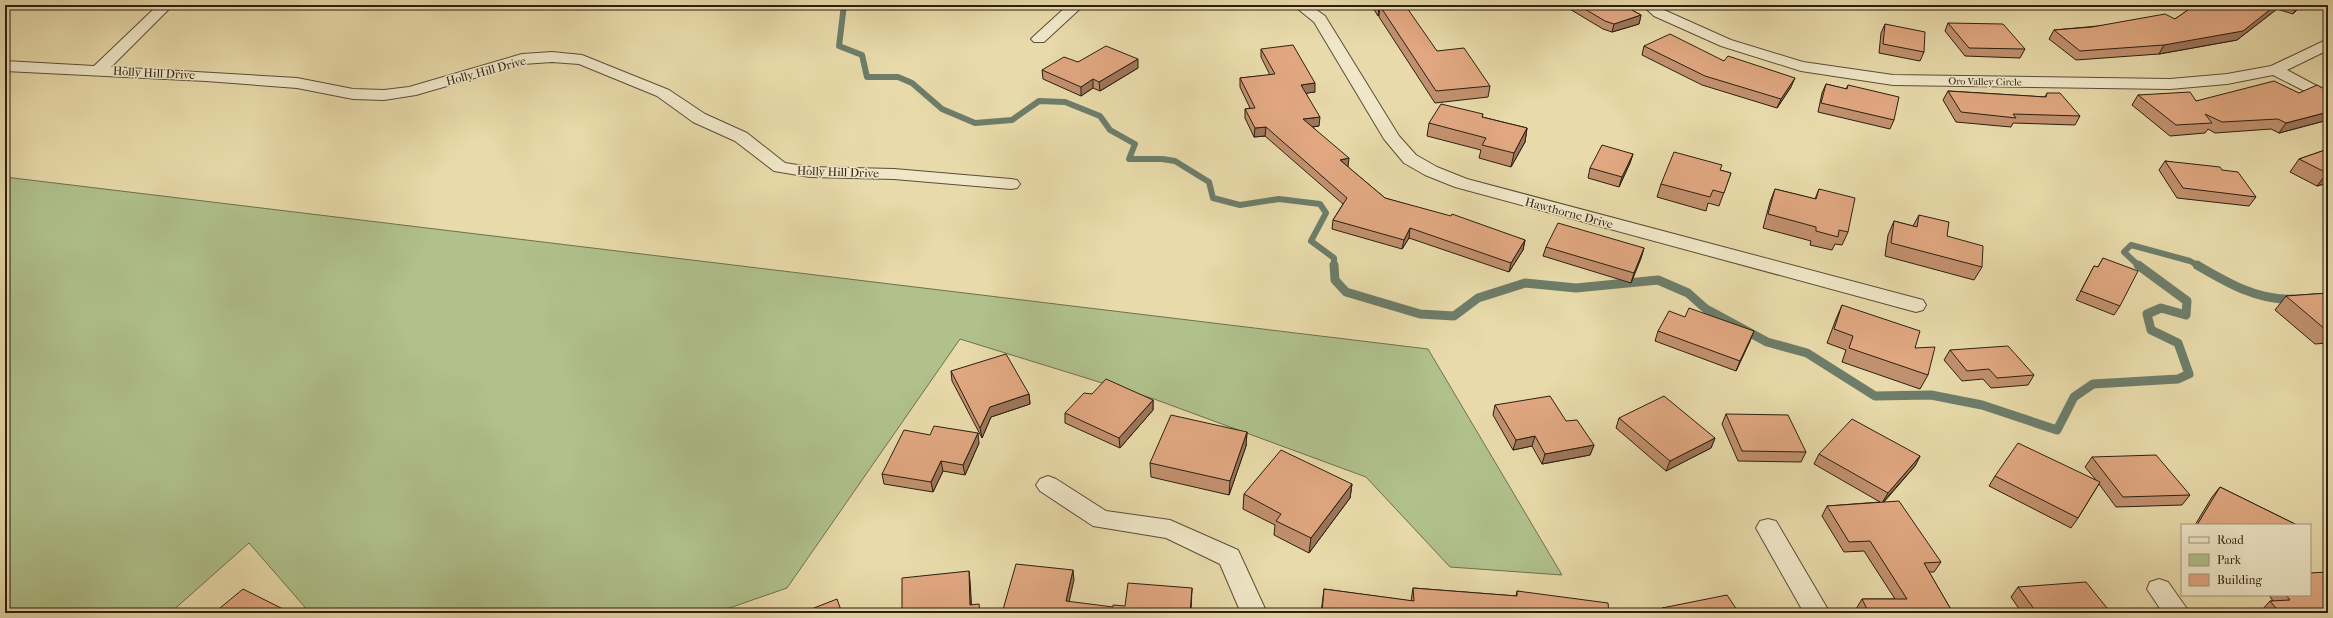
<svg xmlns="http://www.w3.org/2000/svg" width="2333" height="618" font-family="'IM FELL French Canon',serif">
<rect width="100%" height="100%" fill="#e8daaa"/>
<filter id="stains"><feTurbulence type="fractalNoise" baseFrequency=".005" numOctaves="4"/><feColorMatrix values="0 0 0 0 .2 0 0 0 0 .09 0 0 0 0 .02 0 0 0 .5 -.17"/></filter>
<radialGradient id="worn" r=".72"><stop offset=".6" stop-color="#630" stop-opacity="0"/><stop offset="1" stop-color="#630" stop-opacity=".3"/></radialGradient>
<path fill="#b0c18c" stroke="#6e704e" d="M5 177 1428 349 1562 575 1450 567 1366 477 1154 399 960 339 787 588 715 613H310L249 543 170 613H5Z"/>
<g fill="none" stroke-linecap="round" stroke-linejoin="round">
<path stroke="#6d7d6a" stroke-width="6" d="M844 5 839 46 862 55 867 77H898L912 83 942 109 975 123 1012 120 1039 101 1065 102 1100 116 1110 130 1135 144 1129 159H1162L1175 161 1209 182 1213 198 1240 205 1279 199 1320 204 1326 213 1311 241 1334 258V266
M2139 266 2124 252 2131 245 2190 261 2199 266"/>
<path stroke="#6d7d6a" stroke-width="9" d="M1334 265 1335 280 1346 292 1420 314 1454 316 1478 298 1525 283 1576 288 1658 280 1688 293 1706 309 1767 342 1807 353 1875 396 1931 395 1982 405 2057 430 2074 397 2093 384 2178 379 2189 374 2178 343 2151 330 2147 314 2161 308 2186 315 2187 301 2138 265
M2197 265C2226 282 2258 301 2293 299"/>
<defs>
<path id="minor" d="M158 5H173L111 67 297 78 353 89 384 90 409 87 522 54 552 52 582 55 669 90 705 114 747 133 785 163 810 167 894 169 1011 179 1017 180 1020 184 1017 188 1011 189 894 179 810 177 774 171 735 141 693 122 657 96 579 64 552 62 523 64 416 95 384 100 353 99 297 88 206 81 5 71V61L94 66Z
M1068 5H1084L1044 42H1034L1031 39 1034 36Z
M1293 5H1310L1325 16 1399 136 1416 155 1437 167 1467 179 1923 300 1926 305 1923 310 1916 312 1455 187 1425 175 1404 163 1384 139 1314 22Z
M1642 5H1658L1664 10 1731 40 1803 62 1893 75 2170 79 2227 74 2271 66 2328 39V50L2287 70 2328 92V103L2273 75 2227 84 2170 89 1893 85 1801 71 1721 46 1654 16Z
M1048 476 1056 479 1106 511 1170 520 1238 550 1267 613H1241L1220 564 1166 538 1093 526 1040 491 1036 485 1040 479Z
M1768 519 1776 521 1830 613H1804L1756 528 1760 521Z
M2159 579 2168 582 2190 613H2163L2147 589 2150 582Z"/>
</defs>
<use href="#minor" stroke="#5c4e37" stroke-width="2"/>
<use href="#minor" fill="#f0e7c8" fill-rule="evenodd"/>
</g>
<path fill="#c1906e" stroke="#2d1f11" d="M1371 5H1390V6L1437 51 1490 86 1488 97 1435 103 1379 17V15L1378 16Z
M1563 5H1623L1641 15 1639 24 1612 32 1603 29Z
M2195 5H2302L2293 14 2277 9 2237 40 2159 54 2076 60 2049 39 2054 30 2175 19Z
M1948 23 2025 49 2020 58 1965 56 1945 31Z
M1885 24 1924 52 1920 61 1879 53 1881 33Z
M1644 46 1724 61 1791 87 1777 108 1702 85 1642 55Z
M1261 49 1315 92 1306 93 1319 126 1313 127 1348 167 1385 198 1525 240 1523 250 1509 272 1409 238 1402 249 1332 229 1333 220 1343 204 1265 136 1254 137 1245 118V109L1250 108 1240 87V78L1270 75 1261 57Z
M1078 62 1138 68 1100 91 1093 88 1081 96 1043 79 1042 70Z
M1826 84 1846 89 1848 85 1894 120 1890 129 1818 112 1822 93Z
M2328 85V120L2279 133 2271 129 2215 133 2208 129 2205 133 2170 136 2132 105 2138 95 2196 101 2328 91 2325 89Z
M1948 91 2045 97 2047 93 2080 116 2075 125 2013 123 2011 127 1956 122 1943 100Z
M1483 114 1482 117 1527 128 1525 142 1511 167 1479 158 1481 150 1427 136 1429 123Z
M2328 149V186L2324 184 2317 186 2290 172 2299 159Z
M1633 154 1630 163 1619 187 1588 178 1590 168Z
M2165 161 2222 170 2256 197 2249 206 2177 198 2159 170Z
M1720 170 1731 173 1719 206 1708 203 1706 211 1657 197 1661 184Z
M1775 189 1815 199 1819 189 1848 232 1842 245 1835 244 1832 250 1810 245 1811 241 1763 228 1770 202Z
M1919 215 1947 236 1982 267 1974 280 1885 256 1888 235 1894 221 1913 226Z
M1546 247 1644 248 1641 258 1631 283 1543 256Z
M2103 258 2120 306 2114 315 2076 300 2094 266 2098 267Z
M2328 293V343L2315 344 2275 310 2286 296Z
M1842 305 1915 348 1928 375 1920 389 1842 362 1846 350 1827 343 1836 319Z
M1658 331 1750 341 1736 371 1655 341Z
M1950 350 2034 375 2028 385 1991 388 1983 379 1962 381 1944 360Z
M951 371 1029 394 1030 404 991 417 982 438 952 381Z
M2328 380V386L2326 382Z
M1153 400V410L1120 448 1065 423V413Z
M1495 405 1566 421 1594 445 1590 455 1542 464 1532 446 1513 450 1493 415Z
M1726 414 1806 452 1801 462 1738 461 1722 424Z
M1619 418 1715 438 1711 448 1666 471 1616 428Z
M1247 432 1246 446 1229 495 1151 477 1150 463Z
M979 443 965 475 943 471 933 492 884 484 882 474Z
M1819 454 1920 456 1915 466 1884 502 1941 562 1934 572H1929L1953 613H1858L1856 609 1862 599H1895L1864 551 1844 552 1822 516 1827 506 1880 502 1814 464Z
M2092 457 2190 495 2182 505 2116 507 2099 484 2078 518 2071 528 1989 486 1995 476 2096 480 2085 467Z
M1352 484 1350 498 1309 553 1274 535 1275 525 1243 509 1244 494Z
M2220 487 2297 525H2195L2212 497Z
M2018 587 2111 613H2022L2011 597Z
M1413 588 1516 596 1517 591 1609 613H1321L1324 589 1411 601Z
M2269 595H2310L2328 613H2263L2261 611 2270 601H2273Z
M1662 608 1739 613H1660Z"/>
<path fill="#9d755a" stroke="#2d1f11" d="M1381 5H1390L1383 11 1380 6 1379 15 1378 16 1379 7Z
M2276 5H2280L2277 9 2237 40 2159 54 2164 45Z
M2298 5H2302L2293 14Z
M1641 15 1639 24 1612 32 1614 24Z
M1138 59V68L1100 91 1099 82Z
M1795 78 1791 87 1777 108 1781 99Z
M1093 79V88L1081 96V87Z
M1315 83V92L1301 94V85Z
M2328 112V120L2279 133 2286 123Z
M1320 117 1319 126 1303 128V119Z
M1266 127 1265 136 1254 137 1255 128Z
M1527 128 1525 142 1511 167 1514 153Z
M1633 154 1630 163 1619 187 1622 177Z
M1349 158 1348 167 1340 160Z
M2328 172V178L2324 184 2317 186 2327 173Z
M1410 228 1409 238 1402 249 1404 240Z
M1525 240 1523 250 1509 272 1511 263Z
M1644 248 1641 258 1631 283 1634 273Z
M1754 331 1750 341 1736 371 1740 361Z
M1029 394 1030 404 991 417 982 438 980 428 990 407Z
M1153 400V410L1120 448 1119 438Z
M1247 432 1246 446 1229 495 1230 481Z
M978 433 979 443 965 475 963 465Z
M1535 436 1532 446 1513 450 1516 440Z
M1715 438 1711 448 1666 471 1670 461Z
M1594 445 1590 455 1542 464 1545 454Z
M1920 456 1915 466 1882 503 1888 493Z
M941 461 943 471 933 492 931 482Z
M1352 484 1350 498 1309 553 1311 538Z
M1073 570 1074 580 1067 611 1066 601Z
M969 571 970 580 972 613 970 605Z
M1192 588 1191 613H1190Z
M283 609 286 613H278Z"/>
<path fill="#e0a780" stroke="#2d1f11" d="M1397 5H1405L1437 51 1464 48 1490 86 1436 91 1380 6Z
M1578 5H1623L1641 15 1614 24 1605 21Z
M2195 5H2276L2243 31 2164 45 2080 51 2054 30 2092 27 2165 14 2175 19Z
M1948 23 2003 24 2025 49 1969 48Z
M1885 24 1925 32 1924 52 1883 44Z
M1670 34 1724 61 1728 56 1795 78 1781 99 1705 76 1644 46Z
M1293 45 1315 83 1301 85 1320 117 1303 119 1349 158 1340 160 1385 198 1451 216 1452 214 1525 240 1511 263 1410 228 1404 240 1333 220 1347 198 1266 127 1255 128 1245 109 1255 108 1240 78 1275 74 1261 49Z
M1106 46 1138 59 1099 82 1093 79 1081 87 1042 70 1064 57 1078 62Z
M2274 81 2299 93 2317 85 2328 91V112L2286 123 2278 119 2222 122 2205 114 2212 123 2176 125 2138 95 2190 92 2196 101Z
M1826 84 1847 89 1848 85 1899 97 1894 120 1821 103Z
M1948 91 2046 97 2047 93H2060L2080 116 2013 114 2016 118 1961 112Z
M1441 104 1483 114 1482 117 1527 128 1514 153 1482 145 1486 138 1429 123Z
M1602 145 1633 154 1622 177 1590 168Z
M2328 149V172L2327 173 2299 159Z
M1674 152 1722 165 1720 170 1731 173 1724 193 1713 190 1710 197 1661 184Z
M2165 161 2220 167 2222 170 2238 172 2256 197 2183 188Z
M1775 189 1816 199 1819 189 1855 198 1848 232 1839 230 1838 237 1816 231V227L1768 214Z
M1919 215 1949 222 1947 236 1983 246 1982 267 1891 243 1894 221 1917 227Z
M1558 223 1644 248 1634 273 1546 247Z
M2103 258 2138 271 2120 306 2081 291 2094 266 2098 267Z
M2328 293V330H2326L2286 296Z
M1842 305 1920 331 1915 348 1935 347 1928 375 1849 348 1853 336 1834 329Z
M1689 308 1754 331 1740 361 1658 331 1669 311 1685 317Z
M2008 346 2034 375 1997 378 1989 369 1967 371 1950 350Z
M1006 354 1029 394 990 407 980 428 951 371Z
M1106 379 1153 400 1119 438 1065 413 1084 393 1092 394Z
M1550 396 1566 421 1577 420 1594 445 1545 454 1535 436 1516 440 1495 405Z
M1664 396 1715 438 1670 461 1619 418Z
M1726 414 1788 415 1806 452 1742 451Z
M1171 415 1247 432 1230 481 1150 463Z
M1852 419 1920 456 1888 493 1819 454Z
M934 426 978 433 963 465 941 461 931 482 882 474 904 430 930 435Z
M2018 443 2100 482 2078 518 1995 476Z
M1281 450 1352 484 1311 538 1276 521 1281 514 1244 494Z
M2156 455 2190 495 2123 497 2092 457Z
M2220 487 2297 525H2197Z
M1899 501 1941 562 1924 563 1953 613H1869L1862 599H1907L1870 541 1849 542 1827 506Z
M1016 564 1073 570 1066 601 1113 607V605L1125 606 1128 583 1192 588 1190 613H1002Z
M969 571 970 605 979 604 980 613H902V578Z
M2327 572 2328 574V613H2280L2270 601 2290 600 2286 595H2310V573Z
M2086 582 2111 613H2037L2018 587Z
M1413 588 1517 596V591L1608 603 1609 613H1322L1324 589 1414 601Z
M243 589 283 609 278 613H214Z
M1727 595 1739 613H1666L1662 608Z
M837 599 842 613H801Z"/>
<g text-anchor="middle" stroke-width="3" stroke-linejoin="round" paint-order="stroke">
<g font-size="10" fill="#2d1f11" stroke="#f0e7c8">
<text transform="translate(1985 81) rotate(1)" y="4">Oro Valley Circle</text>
</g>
<g font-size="12" fill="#2d1f11" stroke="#f0e7c8">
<text transform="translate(486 71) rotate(-15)" y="4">Holly Hill Drive</text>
<text transform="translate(154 73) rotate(3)" y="4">Holly Hill Drive</text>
<text transform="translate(838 172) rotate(2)" y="4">Holly Hill Drive</text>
<text transform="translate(1569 213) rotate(15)" y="4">Hawthorne Drive</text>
</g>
</g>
<rect width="2333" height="618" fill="none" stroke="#e8daaa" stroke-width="20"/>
<rect x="6" y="6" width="2321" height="606" fill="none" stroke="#2d1f11" stroke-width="2"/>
<rect x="10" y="10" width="2313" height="598" fill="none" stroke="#2d1f11"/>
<rect x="2181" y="524" width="130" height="72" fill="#f0e7c8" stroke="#a2977f"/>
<rect x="2189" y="537" width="20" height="6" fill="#f0e7c8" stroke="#a2977f"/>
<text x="2217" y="544" font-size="12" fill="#2d1f11">Road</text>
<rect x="2189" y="554" width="20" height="12" fill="#b0c18c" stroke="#a2977f"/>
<text x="2217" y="564" font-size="12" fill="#2d1f11">Park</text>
<rect x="2189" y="574" width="20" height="12" fill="#e0a780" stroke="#a2977f"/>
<text x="2217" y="584" font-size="12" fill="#2d1f11">Building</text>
<rect width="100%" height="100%" filter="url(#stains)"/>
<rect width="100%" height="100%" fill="url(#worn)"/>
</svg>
